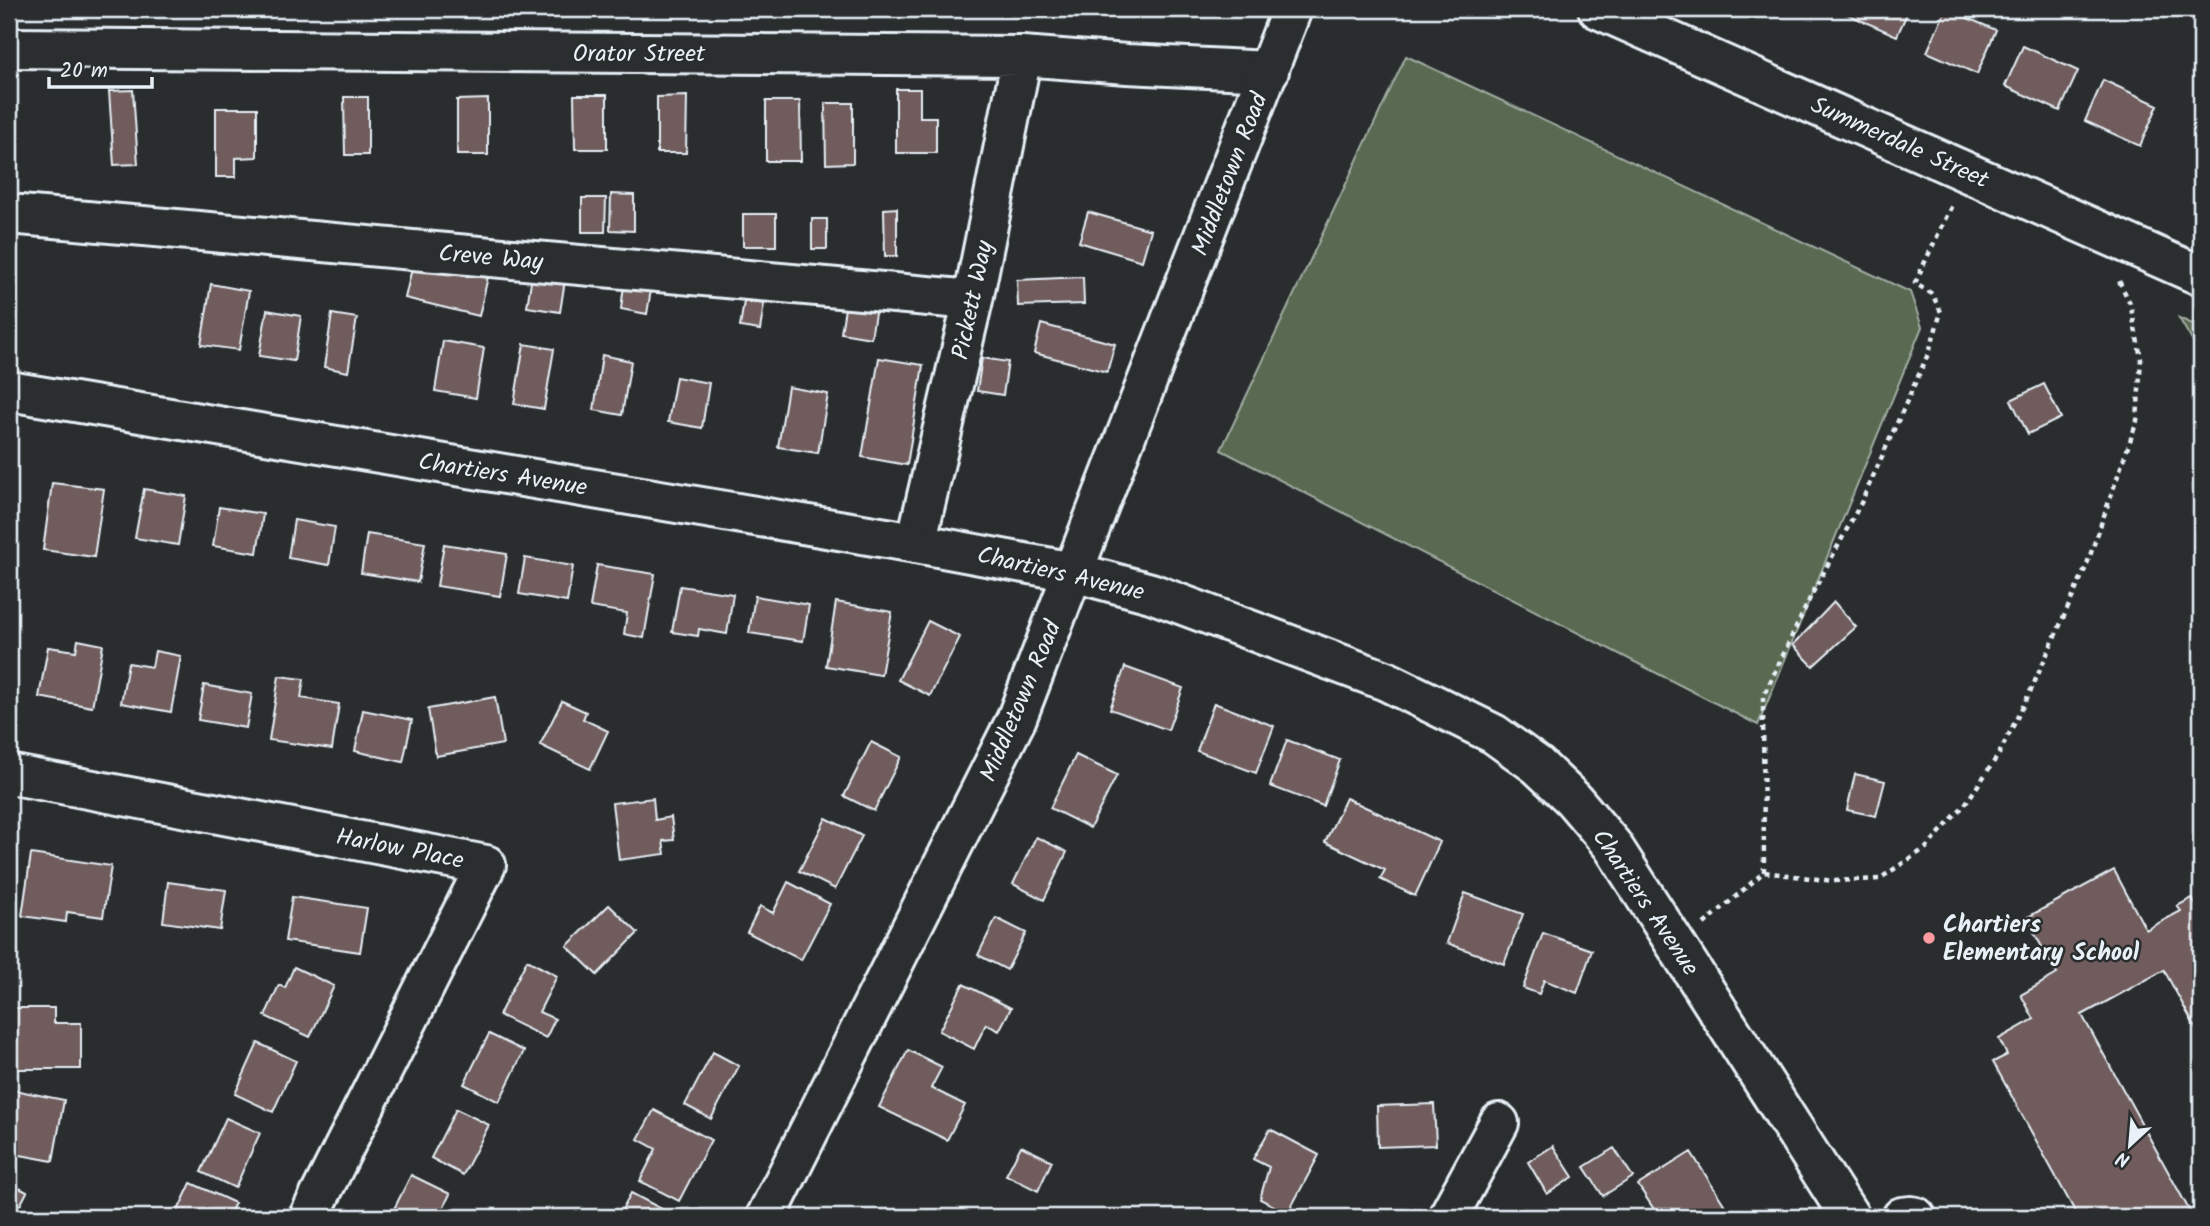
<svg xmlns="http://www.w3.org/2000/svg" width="2210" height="1226" font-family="Kalam,sans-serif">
<rect width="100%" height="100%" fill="#2a2d2e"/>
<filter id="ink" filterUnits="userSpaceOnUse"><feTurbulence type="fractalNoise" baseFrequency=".0143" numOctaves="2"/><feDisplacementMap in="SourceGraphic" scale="14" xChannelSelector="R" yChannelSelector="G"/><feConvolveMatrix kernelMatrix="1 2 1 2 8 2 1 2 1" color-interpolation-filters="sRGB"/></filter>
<g filter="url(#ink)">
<path fill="#5a6951" stroke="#a1ada4" stroke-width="2" d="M1406 56 1910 292 1922 327 1758 725 1221 450Z
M2179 318 2201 328V356Z"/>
<path fill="#6f5c5b" stroke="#e8f1f8" stroke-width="2" d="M1843 9H1909L1897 36 1842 12Z
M1946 9 1996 30 1977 74 1927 52Z
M2023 46 2078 71 2060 111 2005 86Z
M2103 80 2158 105 2140 146 2085 121Z
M896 89H920V117H936V153H896Z
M133 90 138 164 114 165 109 91Z
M574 95H607V149H575Z
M687 96 686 153H657V97Z
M344 97H368V155H345Z
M488 99V155H457V100Z
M766 101H800L801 161H766Z
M825 103H853V163L826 164Z
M216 108H257V157L236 158V177H216Z
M611 194 634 195V231L610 230Z
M582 198H606L605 232H582Z
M897 208V256H885L884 209Z
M1088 212 1151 230 1142 261 1079 242Z
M743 214H776V246H743Z
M812 219H827V249H812Z
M416 251 490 268 479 316 405 298Z
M532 275 565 280 560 312 527 307Z
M1083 277 1084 304 1018 306 1017 280Z
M211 284 249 291 239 350 201 345Z
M624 285 651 289 647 314 621 309Z
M744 301 764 304 760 330 740 327Z
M846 302 876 307 871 338 841 333Z
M267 310 301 316 294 361 259 356Z
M332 314 357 318 348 372 324 367Z
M1041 324 1115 344 1107 372 1034 353Z
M443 341 484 348 476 398 435 391Z
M524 344 554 349 544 409 514 404Z
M602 355 631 361 622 415 594 410Z
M879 358 923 365 907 465 862 457Z
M982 358 1008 362 1003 395 977 391Z
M676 377 709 383 702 428 668 422Z
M2044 384 2061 418 2028 434 2011 400Z
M788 387 828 394 818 453 778 447Z
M52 483 104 489 94 557 43 550Z
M144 489 186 496 178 545 135 538Z
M219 507 263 514 257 553 213 546Z
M294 520 335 527 329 565 288 558Z
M367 534 425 543 418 582 361 573Z
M444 544 507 554 500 596 437 586Z
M525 558 573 566 567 602 519 594Z
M597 565 655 574 644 638 624 634 627 613 590 607Z
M680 586 733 594 727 634 699 629 698 636 672 632Z
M755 596 809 605 803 641 749 633Z
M836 602 892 612 881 675 826 666Z
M1834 602 1856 627 1813 666 1793 645Z
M928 621 960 637 930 696 898 680Z
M78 640 103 645 92 707 39 697 48 647 76 651Z
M155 651 181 656 171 712 121 703 128 663 152 667Z
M1125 667 1183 688 1168 730 1110 709Z
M279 676 304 679 301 698 339 704 332 749 269 740Z
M204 685 252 694 246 728 198 720Z
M495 697 503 744 436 756 428 709Z
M562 701 586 712 583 719 608 731 590 769 540 745Z
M1214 703 1274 726 1256 773 1197 751Z
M363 710 412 720 403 762 355 751Z
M1287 740 1340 760 1323 806 1270 786Z
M871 742 901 757 874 811 844 796Z
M1076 755 1117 775 1090 828 1050 808Z
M1855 774 1885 781 1876 816 1847 810Z
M653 798 655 820 671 817 674 840 663 841 665 854 619 860 612 803Z
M1346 798 1440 842 1415 896 1380 879 1385 870 1325 842Z
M826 818 862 836 835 889 799 871Z
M1036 837 1067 852 1044 900 1013 884Z
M31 854 111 866 103 917 67 912 66 922 22 916Z
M2114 870 2146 930 2181 911 2177 906 2192 898 2197 907 2201 905V1038L2164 970 2082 1015 2193 1217H2078L1993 1062 2007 1055 1999 1039 2034 1019 2021 995 2057 974 2026 918Z
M168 882 226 890 220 930 163 922Z
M788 882 830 904 801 960 747 932 760 906 773 913Z
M1465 893 1523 914 1504 964 1447 943Z
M292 897 367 908 360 952 285 941Z
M609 905 638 933 597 975 567 946Z
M996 918 1026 933 1007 970 978 955Z
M1543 933 1592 950 1577 993 1544 980 1539 994 1523 988Z
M527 960 557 976 539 1012 555 1019 546 1038 499 1015Z
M294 967 334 986 310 1037 265 1016 279 985 285 988Z
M963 984 1011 1008 999 1031 986 1024 974 1049 939 1031Z
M13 1008H54V1023H81V1069H13Z
M489 1034 524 1051 499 1102 464 1084Z
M258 1043 296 1061 273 1112 235 1094Z
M908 1050 942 1067 931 1088 965 1105 947 1140 879 1107Z
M713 1052 739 1066 711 1119 685 1105Z
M9 1089 64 1100 53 1161 9 1153Z
M1434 1104 1436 1145 1378 1147 1377 1106Z
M456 1109 489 1125 463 1175 431 1158Z
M654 1110 711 1140 679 1201 640 1181 656 1149 638 1139Z
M226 1118 260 1133 235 1188 201 1172Z
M1270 1129 1319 1155 1288 1213 1260 1199 1269 1167 1253 1159Z
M1021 1146 1052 1161 1038 1191 1006 1175Z
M1553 1146 1573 1177 1547 1194 1528 1162Z
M1614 1148 1633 1177 1603 1196 1584 1167Z
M1691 1152 1732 1217H1659L1638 1185Z
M411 1175 450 1194 439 1217H390Z
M9 1183 27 1192 14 1217H9Z
M191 1183 235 1203 228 1217H175Z
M631 1193 675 1216 674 1217H618Z"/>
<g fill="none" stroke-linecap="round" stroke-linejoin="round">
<defs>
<path id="minor" d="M1598 9 2201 276
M9 48 1022 56 1127 64 1269 71
M9 214 973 300
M916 543 973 300 1022 56
M9 774 486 865 309 1217
M766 1217 1016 720 1073 572
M1448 1217 1499 1123
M1902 1217 1911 1216 1916 1217"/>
<path id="tertiary" d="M9 391 916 543 1073 572 1151 593 1386 681 1494 734 1537 765 1573 799 1612 845 1850 1217
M1073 572 1292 9"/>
</defs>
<use href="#minor" stroke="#e8f1f8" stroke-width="44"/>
<use href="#tertiary" stroke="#e8f1f8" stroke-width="44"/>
<path stroke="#e8f1f8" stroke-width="4.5" stroke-dasharray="5 5" stroke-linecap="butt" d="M1764 872 1763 697 1811 596 1861 503 1929 352 1941 312 1932 294 1915 283 1952 205
M1704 924 1764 872 1833 881 1879 879 1926 848 1966 803 1999 754 2031 690 2086 567 2137 421 2141 358 2130 303 2118 279"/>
<use href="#minor" stroke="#2a2d2e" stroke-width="38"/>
<use href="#tertiary" stroke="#2a2d2e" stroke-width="38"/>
</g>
</g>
<circle fill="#ff9aa2" stroke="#2a2d2e" stroke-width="2.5" cx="1929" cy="938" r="7"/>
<g text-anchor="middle" stroke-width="5" stroke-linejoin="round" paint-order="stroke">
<g font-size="24" fill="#e8f1f8" stroke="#2a2d2e">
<text x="639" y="61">Orator Street</text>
<text transform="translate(1900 142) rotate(24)" y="8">Summerdale Street</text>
<text transform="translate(1229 174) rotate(-69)" y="8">Middletown Road</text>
<text transform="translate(491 257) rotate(5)" y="8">Creve Way</text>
<text transform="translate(972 300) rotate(-78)" y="8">Pickett Way</text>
<text transform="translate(503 474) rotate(9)" y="8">Chartiers Avenue</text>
<text transform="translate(1061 573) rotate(13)" y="8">Chartiers Avenue</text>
<text transform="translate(1020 701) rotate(-67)" y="8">Middletown Road</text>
<text transform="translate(400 848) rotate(11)" y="8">Harlow Place</text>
<text transform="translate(1646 902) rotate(56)" y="8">Chartiers Avenue</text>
</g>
<g font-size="24" font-weight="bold" fill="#e8f1f8" stroke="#2a2d2e" text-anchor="start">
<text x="1943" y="932">Chartiers<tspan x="1943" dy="28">Elementary School</tspan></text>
</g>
</g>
<rect width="2210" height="1226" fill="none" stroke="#2a2d2e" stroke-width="35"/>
<rect x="18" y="18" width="2175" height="1191" fill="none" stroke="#e8f1f8" stroke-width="2.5" filter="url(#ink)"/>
<g transform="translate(2130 1145) rotate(206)" stroke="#2a2d2e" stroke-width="5" paint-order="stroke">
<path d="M0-5L12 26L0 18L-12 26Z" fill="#e8f1f8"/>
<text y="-10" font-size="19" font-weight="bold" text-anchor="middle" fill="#e8f1f8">N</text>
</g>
<path d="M49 77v10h103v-10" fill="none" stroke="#e8f1f8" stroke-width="3.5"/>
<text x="60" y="77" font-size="21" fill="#e8f1f8" stroke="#2a2d2e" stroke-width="5" paint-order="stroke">20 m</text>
</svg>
